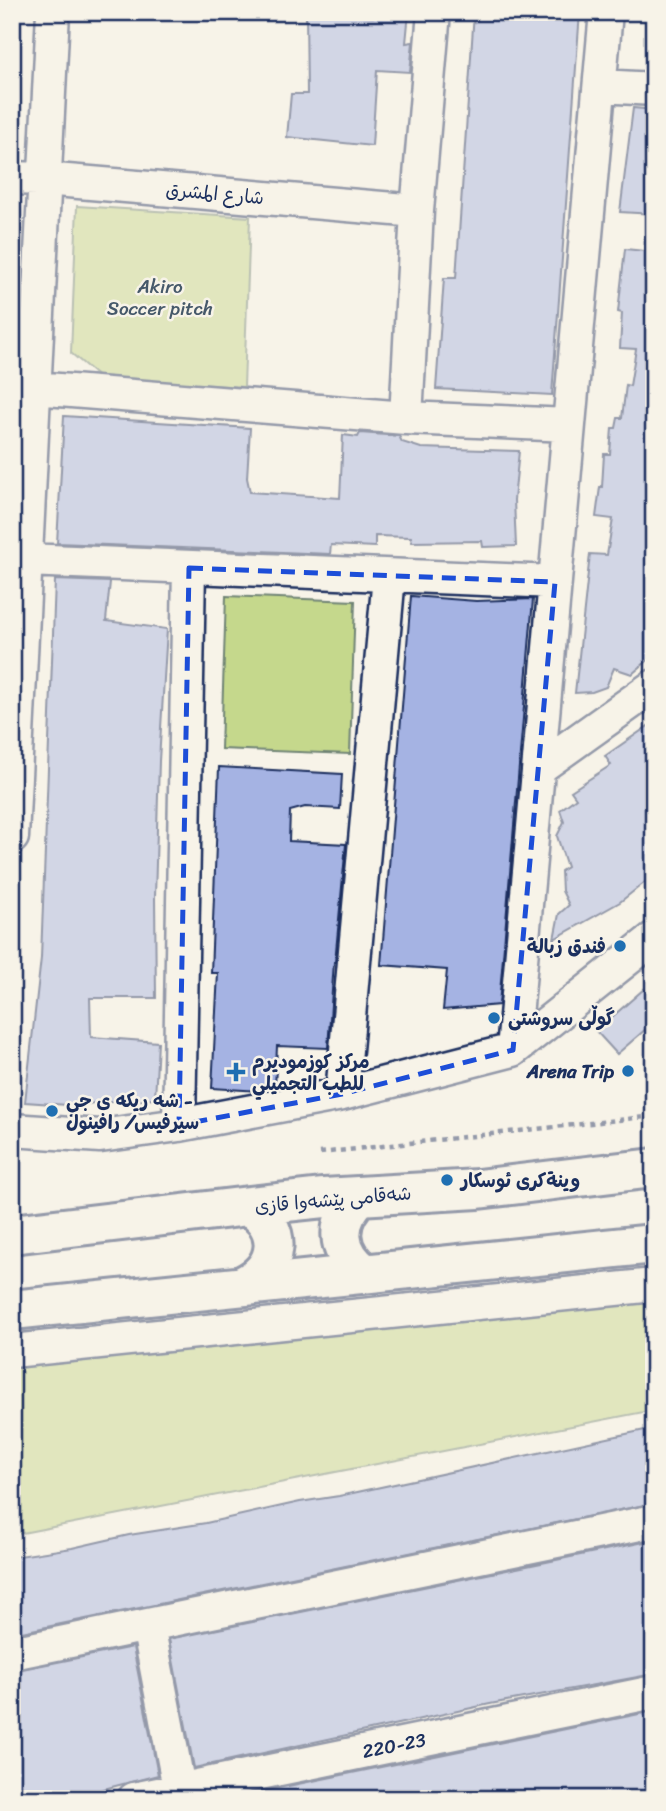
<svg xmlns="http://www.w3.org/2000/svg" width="666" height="1811" font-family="Sriracha,'Playpen Sans Arabic',sans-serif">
<rect width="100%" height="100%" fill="#f7f3e8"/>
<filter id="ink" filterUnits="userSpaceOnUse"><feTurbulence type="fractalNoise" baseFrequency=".0143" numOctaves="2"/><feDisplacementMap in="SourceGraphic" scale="14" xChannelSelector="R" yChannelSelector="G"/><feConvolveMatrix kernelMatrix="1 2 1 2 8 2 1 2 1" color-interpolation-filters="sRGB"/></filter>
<g filter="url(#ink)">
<path fill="#c5d88c" stroke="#708475" stroke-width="2" d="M77 206 250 217 244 387 100 378 71 353Z
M226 596 355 601 350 754 221 749Z
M654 1300V1410L12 1535V1362Z"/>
<path fill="#a5b3e3" stroke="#1b2f5e" stroke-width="2" d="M306 12 373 17V12H409L406 43 413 42 410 72 377 70 372 146 287 137 291 94H307Z
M474 12H580L552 395 436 389 444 278H456Z
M633 108 654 110V214L620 212Z
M625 249 654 252V655L632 674 614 668 606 687 592 692 575 693 590 554 607 555 613 519 596 517 600 487H602L604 454H610L612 428H616L618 418H622L626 385 630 386 636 349 620 348 622 313 618 312Z
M64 416 250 428 247 478 250 492 340 498 343 435 358 437 360 433 399 436 402 442 421 448 519 451 514 500 516 546 483 547 482 541 412 542 411 537 375 536V547L331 545 330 554 57 543Z
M55 580 110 582 106 621 167 629 159 761 155 897 156 998H90L91 1037 158 1042 155 1099 68 1105 25 1102 41 958Z
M411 596 476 601 533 599 499 1005 443 1010 447 970 381 965Z
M654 722V875L620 902 554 939 559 914 569 905 562 891 561 871 567 867 557 836 564 822 560 810 576 798 571 791 611 765 605 756Z
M219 767 342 774 340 809 305 807 290 811 289 841 346 844 335 962H334L328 1048 277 1046 275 1088 260 1091 212 1088 218 973H211Z
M644 989 654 1000V1022L617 1054 596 1031Z
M654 1428V1503L12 1634V1557L72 1548 129 1535 206 1523 300 1502 339 1496Z
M654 1540V1674L490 1704 194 1768 169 1639Z
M133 1647 158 1775 65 1799H12V1671Z
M654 1711V1799H260L259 1792Z"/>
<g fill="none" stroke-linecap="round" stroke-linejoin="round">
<defs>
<path id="minor" d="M600 86 654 89
M12 178 44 179 417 211
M34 388 406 418 569 425
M406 418 417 211 434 12
M26 560 555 582
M539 768 654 686
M12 837 53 12
M513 1050 606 12
M342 1094 389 576
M179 1125 189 568
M12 1130 100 1136 179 1125 342 1094 513 1050 654 938
M12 1351 654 1285
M148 1625 179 1788
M12 1653 654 1521
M134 1799 654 1692"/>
<path id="highway" d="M360 1196C334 1221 335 1251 364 1273
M12 1234 249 1206 324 1198 478 1189 654 1168
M244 1285C281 1267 284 1228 249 1206
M12 1310 654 1244"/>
</defs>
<use href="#minor" stroke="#1b2f5e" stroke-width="37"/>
<use href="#highway" stroke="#1b2f5e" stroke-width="44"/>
<path stroke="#1b2f5e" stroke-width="4.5" stroke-dasharray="5 5" stroke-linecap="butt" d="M320 1153 654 1116"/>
<use href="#minor" stroke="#f7f3e8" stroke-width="32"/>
<use href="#highway" stroke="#f7f3e8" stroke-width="38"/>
</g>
</g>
<path d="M0 0H666V1811H0ZM189 568 555 582 513 1050 342 1094 179 1125Z" fill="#f7f3e8" fill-opacity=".55" fill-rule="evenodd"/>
<path fill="none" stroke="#1d4ed8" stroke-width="5" stroke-dasharray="14 9" stroke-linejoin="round" d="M189 568 555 582 513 1050 342 1094 179 1125Z"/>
<g fill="#1f6fb2" stroke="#f7f3e8" stroke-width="2.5">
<circle cx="620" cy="946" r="7"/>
<circle cx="494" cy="1018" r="7"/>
<circle cx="628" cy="1071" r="7"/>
<path d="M232.5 1061.5h7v7h7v7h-7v7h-7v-7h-7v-7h7z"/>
<circle cx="52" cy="1111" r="7"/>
<circle cx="447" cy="1180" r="7"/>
</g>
<g text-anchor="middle" stroke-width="5" stroke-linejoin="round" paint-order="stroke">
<g font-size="19" fill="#1b2f5e" stroke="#f7f3e8">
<text transform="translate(215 193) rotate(5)" y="7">شارع المشرق</text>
<text transform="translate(333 1199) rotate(-5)" y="7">شەقامی پێشەوا قازی</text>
<text transform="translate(394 1745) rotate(-11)" y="7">220-23</text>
</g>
<g font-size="19" fill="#46596a" stroke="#f7f3e8">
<text x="160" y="293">Akiro<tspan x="160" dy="22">Soccer pitch</tspan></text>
</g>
<g font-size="19" font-weight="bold" fill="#1b2f5e" stroke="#f7f3e8" text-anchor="start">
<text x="606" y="953" text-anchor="end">فندق زبالة</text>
<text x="508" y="1025">گوڵی سروشتی</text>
<text x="252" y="1068">مركز كوزموديرم<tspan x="252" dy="22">للطب التجميلي</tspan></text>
<text x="614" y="1078" text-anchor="end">Arena Trip</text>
<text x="66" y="1107">شه ريكه ى جي -<tspan x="66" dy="22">سيرفيس/ رافينول</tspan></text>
<text x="461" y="1187">وينةكرى ئوسكار</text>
</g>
</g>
<rect width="666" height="1811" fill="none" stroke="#f7f3e8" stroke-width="42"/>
<rect x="21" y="21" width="624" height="1769" fill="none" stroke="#1b2f5e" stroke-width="2.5" filter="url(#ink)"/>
</svg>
